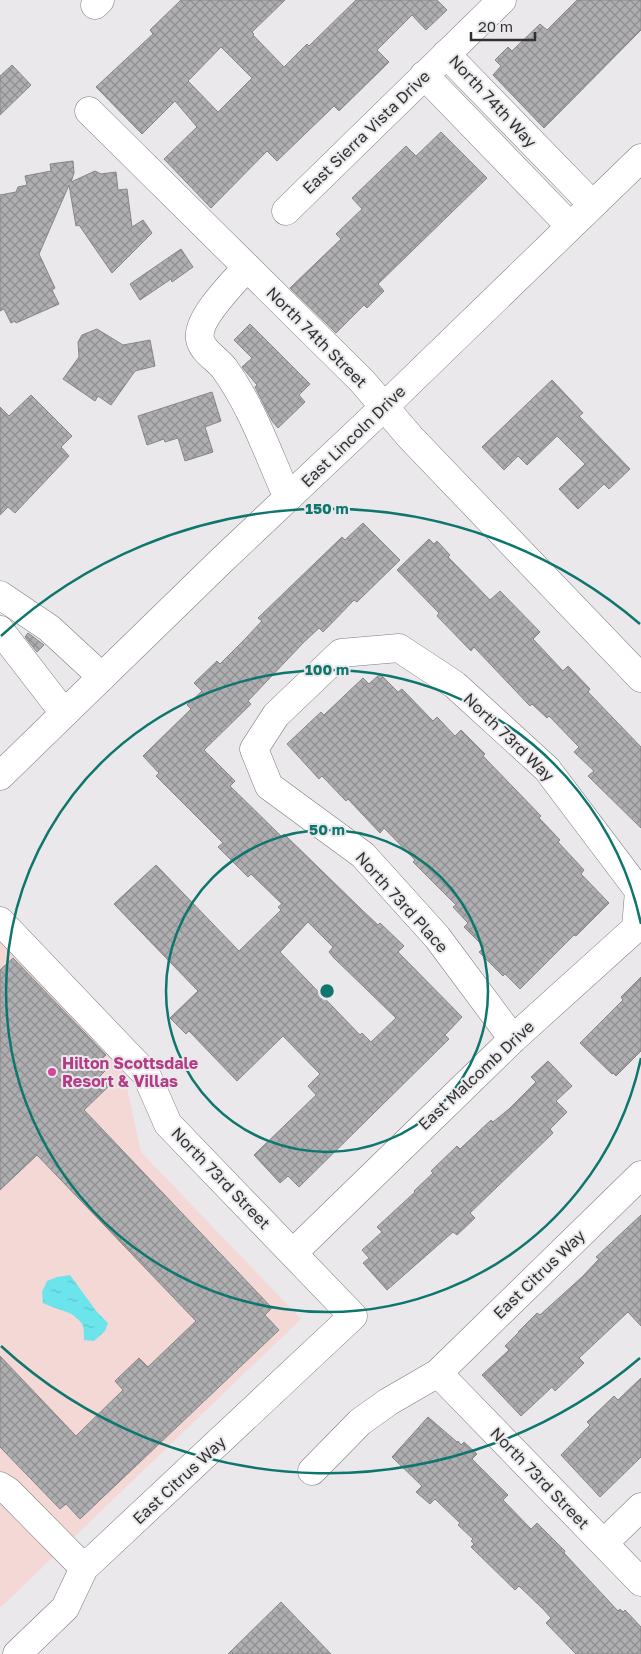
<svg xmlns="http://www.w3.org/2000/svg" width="641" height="1654" font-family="'Golos Text',sans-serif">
<defs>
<pattern id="water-ripples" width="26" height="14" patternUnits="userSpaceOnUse" patternTransform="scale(1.25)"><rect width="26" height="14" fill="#6be4ec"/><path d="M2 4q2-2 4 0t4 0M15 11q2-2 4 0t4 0" fill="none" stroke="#5dc4cb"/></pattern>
<pattern id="building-cross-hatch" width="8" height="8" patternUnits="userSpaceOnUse" patternTransform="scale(1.25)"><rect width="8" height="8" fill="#afaeb1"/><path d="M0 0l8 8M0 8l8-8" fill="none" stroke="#8f8e91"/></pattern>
</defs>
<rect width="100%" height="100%" fill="#eae8eb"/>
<path fill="#f3d8d5" d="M0 939 122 1065 141 1152 301 1319 0 1608Z"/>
<path fill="url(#water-ripples)" d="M70 1275 97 1312 108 1323 105 1331 94 1341 84 1340C84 1335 84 1327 82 1324 73 1310 56 1310 43 1303L42 1292 47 1281 57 1277Z"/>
<path fill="url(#building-cross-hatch)" stroke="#868689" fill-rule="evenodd" d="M181 0H285L252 32 254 34 253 35 284 67 307 44 309 46 356 0H437L447 10 426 30 412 15 377 50 389 62 339 111 334 106 277 161 267 151 211 208 164 159 197 127 175 101 142 134 96 87 153 34 150 30ZM221 47 252 78 218 112 188 81Z
M577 0H641V30L544 128 493 75 501 66 495 60 508 47 512 51 540 24 547 30Z
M12 65 31 85 0 115V76Z
M441 132 487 178 378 284 384 291 367 308 364 305 336 333 290 288 341 239 336 234 362 209 352 198 406 146 416 156Z
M73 161 74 173 71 182 95 171 101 174 116 172 118 190 127 189 132 227 143 220 152 233 112 273 79 225 76 226 69 185 39 254 55 288 52 290 59 304 16 323 15 321 11 323 4 309 0 311V195L16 192 18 187 27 185 25 176 51 171 50 164Z
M181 249 193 267 172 282 171 279 140 300 130 284Z
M250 324 310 384 299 395 305 402 278 428 272 421 255 387 257 385 242 367 252 358 234 340Z
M97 329 123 345 150 340 155 366 135 371 111 405 98 396 95 401 63 379 79 357 78 342 82 335Z
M552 380 583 413 579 416 630 469 609 489 604 484 578 509 559 489 585 464 557 436 527 465 518 456 504 470 482 447Z
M212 392 221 421 205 427 213 452 185 461 178 438 165 442 164 439 147 445 138 416Z
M31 395 72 436 61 447 69 456 15 513 8 507 0 515V407L9 416Z
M363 523 400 560 357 602 354 600 323 632 319 628 304 642 248 701 251 704 204 750 235 781 230 786 282 837 284 834 361 909 378 925 380 923 404 946 398 952 462 1017 445 1035 449 1039 299 1187 288 1176 280 1183 254 1155 316 1095 308 1086 320 1074 283 1036 237 1081 189 1031 186 1034 170 1018 198 991 114 904 156 865 239 951 281 910 278 907 282 904 251 874 248 877 218 847 223 843 156 776 159 773 143 756 191 709 187 705 202 691 194 683 217 661 220 664 245 639 262 621 258 618 342 537 345 540ZM308 922 333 947 329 952 334 958 396 1018 371 1042 362 1033 360 1035 280 952Z
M429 539 434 544 437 541 450 555 448 557 490 600 500 591 540 632 533 639 563 671 568 666 590 689 588 692 641 747V828L588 776 594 771 574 752 579 747 549 716 547 718 532 704 530 706 474 647 471 651 437 616 439 613 397 570Z
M28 633 44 645 37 652 25 637Z
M380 674 398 692 402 689 433 721 437 717 455 736 461 730 485 754 483 756 541 816 539 818 560 840 558 842 584 870 581 874 609 903 576 936 574 935 520 989 505 974 503 976 479 952 484 947 464 927 468 923 453 907 456 905 413 862 415 860 384 828 380 833 348 799 346 801 322 776 319 779 287 744 321 712 324 715 363 678 369 684Z
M13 958 106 1055 99 1061 107 1069 100 1076 109 1086 84 1110 272 1308 265 1315 279 1330 80 1519 66 1504 60 1509 0 1447V1356L76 1436 123 1390 115 1381 139 1358 148 1367 196 1321 37 1155 0 1190V970Z
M641 977V1051L616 1076 613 1073 612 1074 580 1043 623 1000 621 997Z
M548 1061 572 1086 556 1101 567 1112 550 1129 553 1133 470 1213 475 1218 457 1235 453 1232 387 1290 363 1263 369 1258 362 1250 382 1232 377 1227 415 1192 414 1191 433 1173 431 1171 457 1146 460 1149 491 1120 493 1122 509 1109 536 1082 531 1077Z
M641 1215V1326L628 1312 579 1358 584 1363 555 1391 552 1387 521 1416 482 1375 509 1350 505 1346 519 1332H518L537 1313 540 1315 582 1277 599 1259 596 1257Z
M641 1378V1457L600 1497 561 1455 590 1425 587 1422 614 1396 618 1400Z
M428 1417 457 1442 458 1441 461 1445 464 1442 477 1454 472 1459 508 1495 503 1500 531 1529 537 1523 565 1551 564 1553 618 1611 620 1609 623 1612 625 1610 641 1627V1654H576L546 1623 551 1618 544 1610 519 1586 515 1590 471 1547 474 1544 471 1541 473 1539 458 1525 460 1523 435 1499 430 1504 416 1492 422 1486 392 1457Z
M281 1602 331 1654H228Z"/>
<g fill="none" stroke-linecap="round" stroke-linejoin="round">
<defs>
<path id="minor" d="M95 5 100 0
M446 54 592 204
M424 75 570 226
M89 111 362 381 411 438 641 678
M286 211 502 0
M247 267C234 282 196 319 200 339 202 351 217 359 224 368 253 408 268 454 288 498
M0 595 49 628 102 677
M0 630 64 713
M0 921 146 1074 168 1124 353 1316 84 1568 65 1608 17 1654
M294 1252 513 1039 636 928 639 891 547 769 455 685 399 648 341 653 276 715 254 749 269 786 363 855 437 937 513 1039
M438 1373 641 1582
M312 1471 360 1422 388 1402 438 1373 641 1175
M0 1486 8 1491 84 1568
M604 1543 641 1507"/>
<path id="major" d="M0 776 222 560 384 407 641 158"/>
</defs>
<use href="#minor" stroke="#7d7b7d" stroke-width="29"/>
<use href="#major" stroke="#7d7b7d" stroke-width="29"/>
<use href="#minor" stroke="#fff" stroke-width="28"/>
<use href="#major" stroke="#fff" stroke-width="28"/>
</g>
<g fill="none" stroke="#0f766e" stroke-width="2.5">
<circle cx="327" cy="991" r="161"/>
<path d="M641 1058A321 321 0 1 1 641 924"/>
<path d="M640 1358A482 482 0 0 1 1 1346M1 636A482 482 0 0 1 640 624"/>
</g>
<circle fill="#d1479c" stroke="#eae8eb" stroke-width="2" cx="52" cy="1072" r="5"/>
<g text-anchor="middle" stroke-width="4" stroke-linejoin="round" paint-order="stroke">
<g font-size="16" fill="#323233" stroke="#eae8eb">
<text transform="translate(493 101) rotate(47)" y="6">North 74th Way</text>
<text transform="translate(366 132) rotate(-44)" y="6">East Sierra Vista Drive</text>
<text transform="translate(317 337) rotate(45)" y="6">North 74th Street</text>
<text transform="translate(353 436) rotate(-44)" y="6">East Lincoln Drive</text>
<text transform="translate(509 737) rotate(44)" y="6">North 73rd Way</text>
<text transform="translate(402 902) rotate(48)" y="6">North 73rd Place</text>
<text transform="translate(476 1075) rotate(-43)" y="6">East Malcomb Drive</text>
<text transform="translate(221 1178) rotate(46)" y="6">North 73rd Street</text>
<text transform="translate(539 1274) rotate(-44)" y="6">East Citrus Way</text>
<text transform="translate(540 1478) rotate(46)" y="6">North 73rd Street</text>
<text transform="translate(179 1480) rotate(-43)" y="6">East Citrus Way</text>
</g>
<g font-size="16" font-weight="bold" fill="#b23c85" stroke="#eae8eb" text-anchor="start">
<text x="62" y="1069">Hilton Scottsdale<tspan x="62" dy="18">Resort &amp; Villas</tspan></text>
</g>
</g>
<circle cx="327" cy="991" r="8" fill="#0f766e" stroke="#eae8eb" stroke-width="2.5"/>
<g font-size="15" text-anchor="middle" font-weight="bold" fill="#0f766e" stroke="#eae8eb" stroke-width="4" stroke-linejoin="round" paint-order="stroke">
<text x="327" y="514">150 m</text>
<text x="327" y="675">100 m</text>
<text x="327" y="835">50 m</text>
</g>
<path d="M471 32v8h64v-8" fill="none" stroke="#323233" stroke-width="2.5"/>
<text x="478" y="32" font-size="15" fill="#323233" stroke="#eae8eb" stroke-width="4" paint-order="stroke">20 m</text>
</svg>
